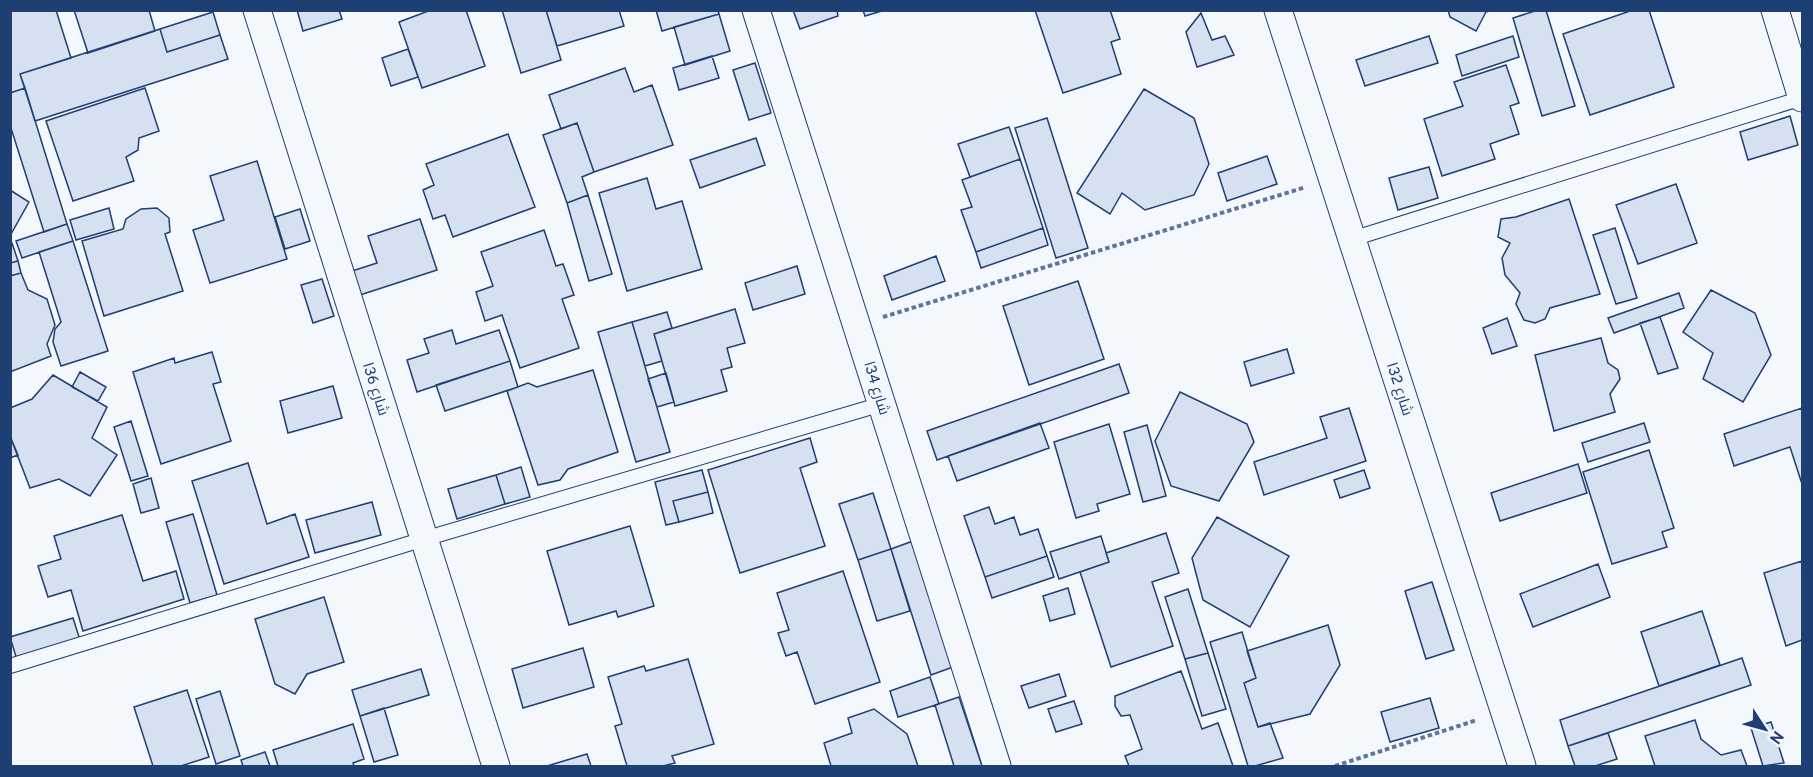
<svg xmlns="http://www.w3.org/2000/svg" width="1813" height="777" font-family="Overpass,Cairo,sans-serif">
<rect width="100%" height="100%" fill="#f4f7fb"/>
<path fill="#d5e0f0" stroke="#1d3f73" stroke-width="1.5" d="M10 10H56L71 58 20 74 25 88 10 93Z
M74 10H149L155 31 88 53Z
M297 10H339L342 19 303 31Z
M431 10H466L485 66 422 88 399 22Z
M502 10H546L561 60 521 73Z
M546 10H619L624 26 557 46Z
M656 10H718L719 14 662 31Z
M793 10H837L838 16 800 29Z
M863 10H885L865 16Z
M1035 10H1110L1120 39 1111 42 1121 74 1063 93Z
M1448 10H1492L1486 12 1476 31 1450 17Z
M1538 10H1546L1575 106 1542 116 1513 18Z
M1633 10H1649L1674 87 1590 115 1563 34Z
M213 12 220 35 167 52 160 29Z
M1201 13 1212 40 1225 36 1234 55 1197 67 1186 32Z
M719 14 730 51 685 65 674 27Z
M160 29 167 52 220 35 228 59 35 121 20 74Z
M1429 36 1438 63 1365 86 1356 60Z
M1513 36 1519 57 1462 76 1456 55Z
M408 49 418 77 391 86 382 58Z
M712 56 719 78 679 90 673 68Z
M755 63 771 113 749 120 733 70Z
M1506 65 1519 103 1510 106 1519 134 1490 144 1495 159 1442 176 1424 119 1463 106 1454 82Z
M625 68 634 92 652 85 673 145 594 172 577 123 561 129 549 95Z
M25 88 67 224 44 232 10 125V93Z
M145 88 159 131 139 138 138 150 126 157 134 181 73 201 46 121Z
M1144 89 1194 118 1209 164 1194 195 1145 210 1122 193 1110 214 1077 193Z
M1790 116 1798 145 1748 160 1740 132Z
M1047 118 1088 248 1056 258 1015 128Z
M577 123 594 172 582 177 588 195 567 203 543 135Z
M1009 127 1020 159 970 177 958 144Z
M508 134 535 207 453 237 445 215 433 219 423 190 434 185 426 164Z
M756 138 765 165 700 188 690 160Z
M1267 156 1277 184 1227 201 1218 173Z
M1020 159 1043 228 976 252 961 210 972 207 962 180Z
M257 161 287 259 210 283 193 230 224 220 210 176Z
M1429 167 1438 198 1398 210 1389 178Z
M647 178 656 209 682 201 702 269 627 291 599 193Z
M1676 184 1697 243 1638 264 1616 205Z
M10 190 29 202 11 234H10Z
M588 195 612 274 589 281 567 203Z
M1569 199 1600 294 1550 308 1545 319 1535 323 1524 320 1516 304 1520 293 1505 275 1502 258 1510 243 1498 237 1501 219 1516 217Z
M109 208 114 229 76 240 70 220Z
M157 208 169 218 170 232 165 234 183 291 104 316 82 241 123 229 126 219 141 209Z
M300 209 310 241 285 249 275 217Z
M420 219 437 270 360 295 352 271 377 263 368 236Z
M67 224 73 241 22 258 16 241Z
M1043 228 1048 245 981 268 976 252Z
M1615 228 1637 298 1616 304 1593 235Z
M544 230 556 266 563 264 574 295 562 299 579 348 520 368 502 315 485 321 476 292 493 286 481 252Z
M73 241 108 351 61 366 53 342 55 329 61 322 39 252Z
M12 243 18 261 10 263V244Z
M936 256 945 281 892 300 884 276Z
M18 261 21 273 10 276V263Z
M797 266 805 294 753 310 745 283Z
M21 273 28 290 47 299 55 325 47 344 51 356 10 372V276Z
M322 279 334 316 313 323 301 285Z
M1078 281 1104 359 1029 385 1003 306Z
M1711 290 1755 313 1771 355 1743 402 1703 379 1713 353 1683 332Z
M1679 293 1684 308 1614 333 1608 318Z
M735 309 745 343 727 348 732 367 721 370 727 391 675 406 654 334Z
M667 312 672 328 654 334 662 361 645 366 632 322Z
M1660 317 1678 368 1658 374 1640 323Z
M1507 318 1517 346 1492 354 1483 328Z
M632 322 670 452 636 462 598 332Z
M452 330 456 344 499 330 510 361 417 392 407 360 429 353 424 339Z
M1601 338 1608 363 1618 370 1620 379 1610 394 1615 412 1554 431 1535 355Z
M1287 349 1294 373 1251 386 1244 362Z
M212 352 221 382 213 384 231 441 161 464 133 372 174 358 175 363Z
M510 361 518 387 445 411 436 385Z
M1119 364 1129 393 937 460 927 431Z
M593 370 618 452 568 469 560 480 538 485 507 391 528 383 537 387Z
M80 372 106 387 98 401 72 387Z
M666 373 674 402 657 407 648 379Z
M53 375 107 407 92 438 117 455 90 496 59 479 30 488 10 436V408L32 399Z
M333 386 342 418 288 433 280 401Z
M1180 392 1247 424 1254 442 1219 501 1171 486 1155 441Z
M1349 408 1366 461 1264 495 1254 462 1327 438 1320 417Z
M1802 408V484L1790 447 1734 466 1724 434Z
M131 421 148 476 131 481 114 427Z
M1040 423 1049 448 957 481 948 456Z
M1644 423 1650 442 1588 462 1582 443Z
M1109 424 1130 494 1097 504 1099 511 1076 518 1054 442Z
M1147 425 1166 496 1143 502 1124 432Z
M10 436 18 455 10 458Z
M810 438 817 462 800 468 825 546 740 573 708 470Z
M1649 450 1674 528 1662 532 1667 547 1612 564 1583 472Z
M248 463 267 524 295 514 309 557 224 584 192 481Z
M1578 464 1587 493 1500 521 1491 493Z
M521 467 530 497 505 504 496 475Z
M702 470 708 492 673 501 679 522 666 525 655 482Z
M1364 470 1370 488 1340 498 1334 480Z
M496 475 505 504 457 519 448 489Z
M151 478 159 508 141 513 133 484Z
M708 492 713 513 679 522 673 501Z
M873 493 891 549 858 560 839 504Z
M372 502 381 535 315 553 306 520Z
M989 507 995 524 1014 517 1020 535 1038 529 1047 556 985 577 964 516Z
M193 514 217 595 190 603 166 522Z
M122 515 143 581 176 571 184 599 83 631 71 590 48 597 38 566 61 559 54 536Z
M1217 517 1289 556 1250 627 1203 600 1192 558Z
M630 526 654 606 618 617 616 611 569 625 547 551Z
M1166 533 1179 573 1152 582 1173 646 1111 667 1080 572 1109 562 1106 553Z
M1101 536 1109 562 1059 579 1050 552Z
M913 541 953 667 931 675 891 549Z
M891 549 910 611 877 621 858 560Z
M1047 556 1054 577 992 598 985 577Z
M1802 561V640L1786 646 1764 573Z
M1598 564 1610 597 1533 627 1520 594Z
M843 571 880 682 815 704 797 652 786 656 778 633 789 630 777 593Z
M1432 582 1454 650 1426 659 1405 591Z
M1068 588 1075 614 1050 621 1043 596Z
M1188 589 1208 653 1185 659 1165 597Z
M324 597 344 662 307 674 295 694 275 684 255 619Z
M1702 611 1720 665 1659 686 1641 632Z
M73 618 80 640 17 660 10 637Z
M1328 625 1340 665 1310 714 1258 727 1244 683 1256 678 1247 651Z
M1242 632 1256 678 1244 683 1258 727 1270 723 1283 758 1255 766H1248L1210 642Z
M583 648 594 687 523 708 512 669Z
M1208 653 1226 709 1202 716 1185 659Z
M1742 658 1751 685 1568 746 1560 720Z
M688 659 714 744 672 756 675 763 663 766H627L615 726 622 724 608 677 644 666 646 671Z
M421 669 429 695 360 716 352 690Z
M1181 671 1202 729 1218 723 1233 766H1129L1125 756 1142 749 1130 715 1121 716 1115 706V696Z
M1059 674 1066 696 1029 708 1021 686Z
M930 677 939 704 898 717 890 691Z
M187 690 209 757 181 766H153L134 707Z
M220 691 240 756 216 764 196 699Z
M959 697 982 766H954L935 705Z
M1430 698 1439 728 1390 742 1381 712Z
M1074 701 1082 724 1056 732 1048 709Z
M384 708 398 755 374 762 360 716Z
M874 709 907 734 918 766H831L824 743 852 733 848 718Z
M1695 720 1701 739 1721 755 1741 750 1747 766H1655L1645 736Z
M1771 722 1784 763 1763 766 1751 728Z
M353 724 364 759 353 763 354 766H278L273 750Z
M1608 733 1617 759 1595 766H1575L1568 746Z
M265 752 270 766H243L241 760Z
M587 754 591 766H547Z"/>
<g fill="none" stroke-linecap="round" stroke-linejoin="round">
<defs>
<path id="service" d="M1352 239 1802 98
M10 666 424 539 882 404"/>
<path id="minor" d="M257 10 496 766
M756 10 997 766
M1278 10 1522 766
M1775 10 1802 98"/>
</defs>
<use href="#service" stroke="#1d3f73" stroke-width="16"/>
<use href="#minor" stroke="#1d3f73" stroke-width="29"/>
<path stroke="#5e769c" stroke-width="4" stroke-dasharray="4.5 3" stroke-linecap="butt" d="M883 317 1306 187
M1335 766 1477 720"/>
<use href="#service" stroke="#f4f7fb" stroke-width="14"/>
<use href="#minor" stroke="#f4f7fb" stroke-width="27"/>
</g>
<g text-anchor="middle" stroke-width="4.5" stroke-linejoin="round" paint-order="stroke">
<g font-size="15" fill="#1d3f73" stroke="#f4f7fb">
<text transform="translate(877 388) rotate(73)" y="5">شارع 34ا</text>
<text transform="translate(376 389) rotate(72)" y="5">شارع 36ا</text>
<text transform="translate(1400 389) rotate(72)" y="5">شارع 32ا</text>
</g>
</g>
<rect width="1813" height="777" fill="none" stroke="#1d3f73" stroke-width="24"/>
<g transform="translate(1765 729) rotate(126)" stroke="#f4f7fb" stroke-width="4.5" paint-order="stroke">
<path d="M0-4.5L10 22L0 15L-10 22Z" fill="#1d3f73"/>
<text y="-9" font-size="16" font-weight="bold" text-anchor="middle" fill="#1d3f73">N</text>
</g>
</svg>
